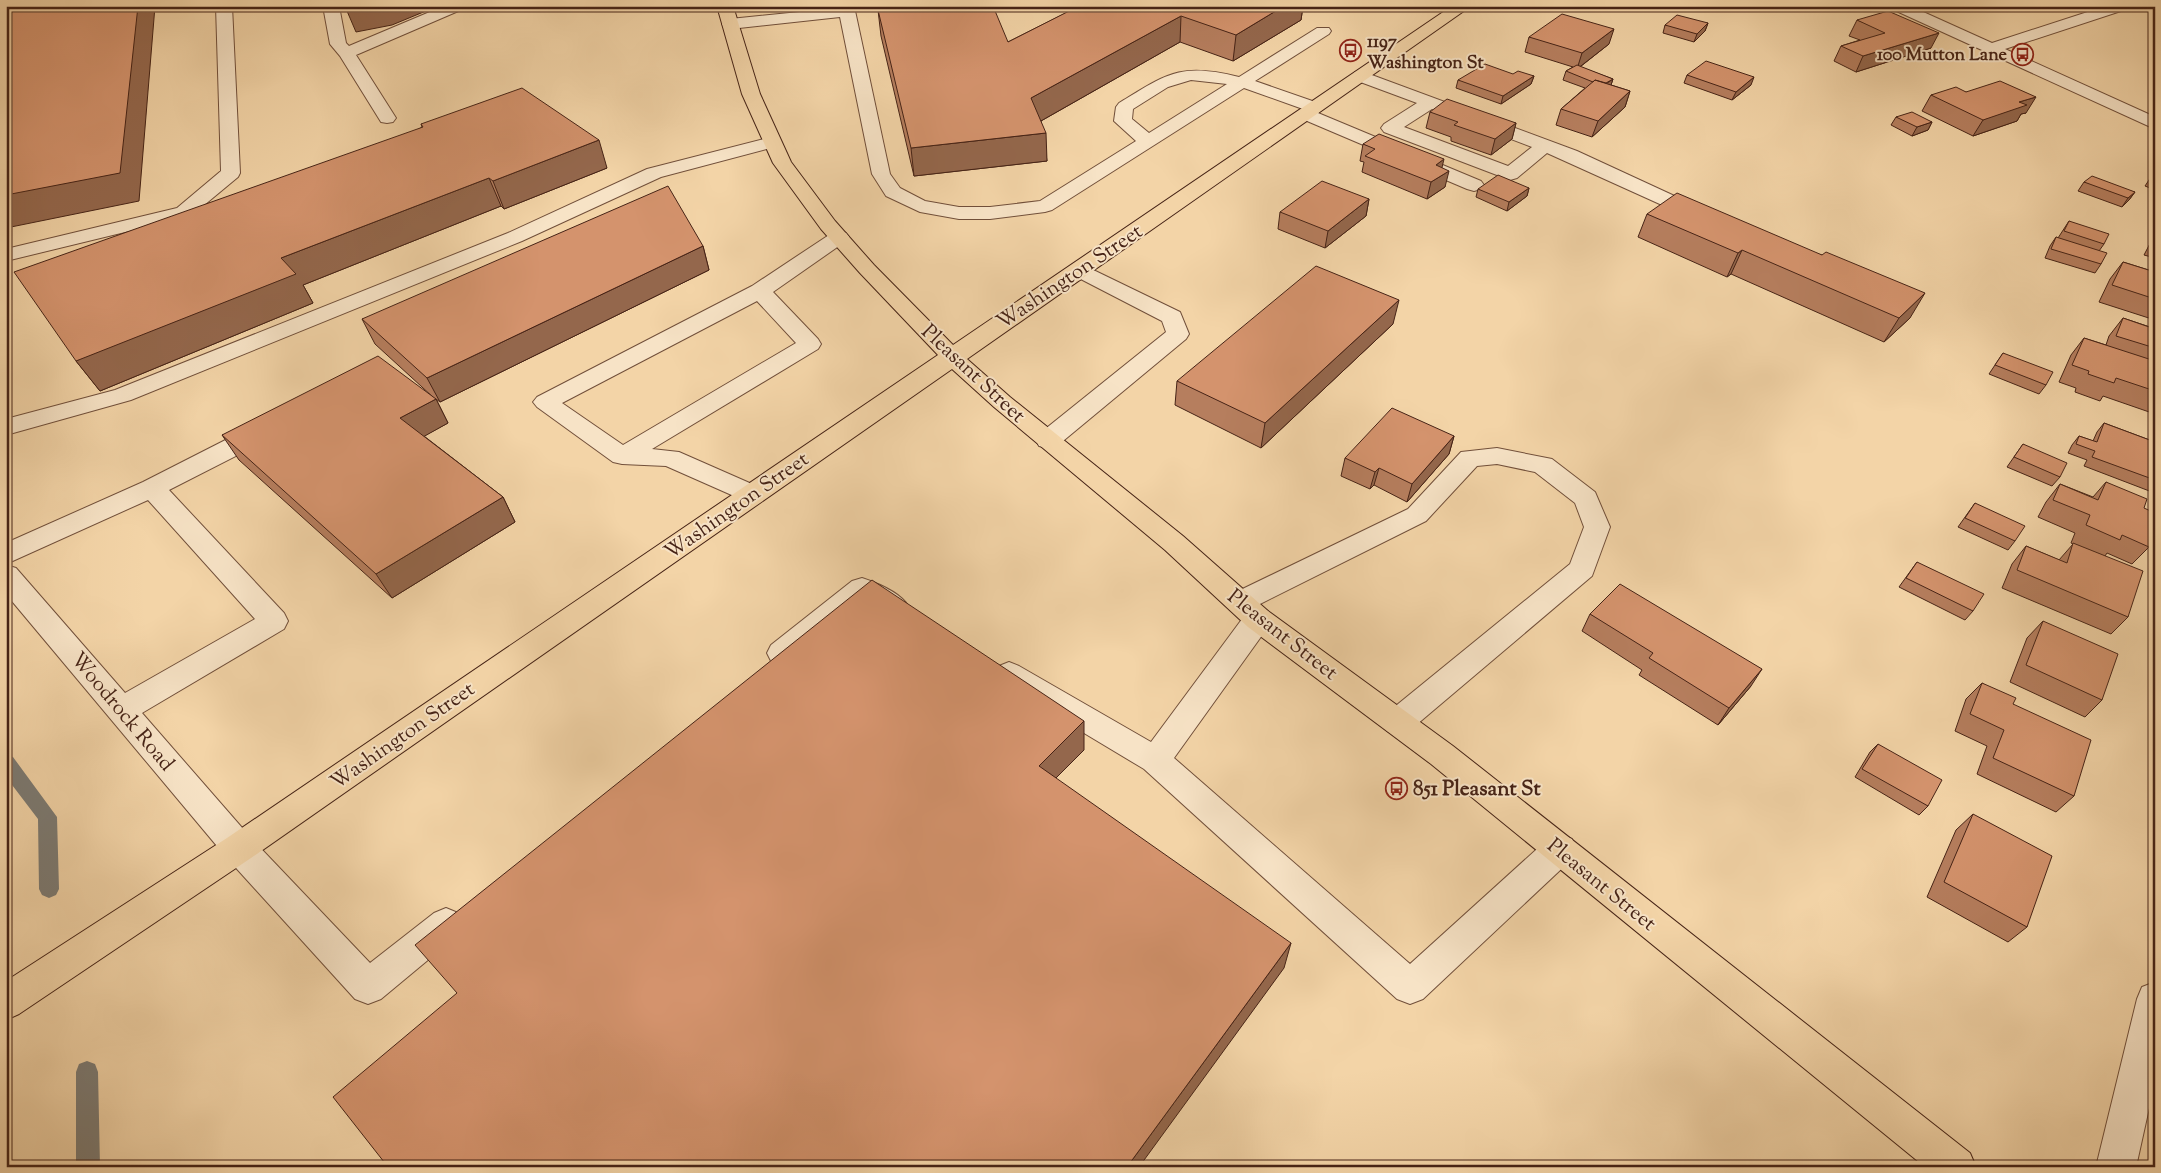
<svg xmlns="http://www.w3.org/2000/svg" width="2161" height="1173" font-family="'Sorts Mill Goudy',serif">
<rect width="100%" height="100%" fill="#f3d4a7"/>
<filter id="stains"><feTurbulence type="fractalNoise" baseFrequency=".004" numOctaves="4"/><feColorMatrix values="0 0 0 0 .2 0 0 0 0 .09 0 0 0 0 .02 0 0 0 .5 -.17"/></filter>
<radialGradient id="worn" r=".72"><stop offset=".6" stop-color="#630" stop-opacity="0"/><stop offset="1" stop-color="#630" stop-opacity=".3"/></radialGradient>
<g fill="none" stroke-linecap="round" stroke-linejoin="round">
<path fill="#7c7b74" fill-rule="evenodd" d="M6 754 13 757 57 817 59 889 56 895 49 898 42 895 39 889 38 819 6 777Z
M87 1061 95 1064 98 1072 100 1167H76V1072L79 1064Z"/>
<defs>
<path id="minor" d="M216 6H232L240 173 238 177 191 216 6 261V249L177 208 221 171Z
M323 6H339L346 43 349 46 444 6H466L463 9 356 55 396 118 393 122 387 123 381 122 340 56 330 44Z
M838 6H854L890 174 900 188 925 201 959 207H990L1040 201 1136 141 1114 121 1116 107 1119 103C1167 74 1180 62 1239 77L1317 28H1329L1331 31 1329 34 1255 81 1321 104 1324 108 1318 113 1481 181 1484 185 1481 189 1474 191 1467 189 1300 118 1297 114 1303 109 1244 88 1052 210 1045 212 990 219H959L920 212 886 196 872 174 840 17 730 29 724 27 722 24 724 21 730 19 839 8ZM1191 80 1227 84 1149 133 1132 119 1133 109 1168 87Z
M1889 6H1910L1992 43 2106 6H2130L2127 9 2005 49 2155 117V129L1892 9Z
M1361 71 1577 151 1707 211 1710 215 1707 219 1700 221 1693 219 1547 153 1517 178 1510 180 1384 132 1381 128 1384 124 1417 103 1355 80 1353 76 1355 72ZM1432 109 1532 147 1508 166 1404 127Z
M772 137 778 138 781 142 778 146 661 177 522 241 131 400 6 435V419L115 390 508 233 647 169Z
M839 231 846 233 849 237 846 241 773 292 818 339 821 344 818 349 652 449 679 452 761 488 765 494 761 500 752 503 743 500 666 466 622 464 613 462 537 407 533 402 537 397 752 286 832 233ZM757 301 796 343 623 445 562 403Z
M1078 264 1085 266 1180 312 1189 334 1186 339 1057 446 1048 448 1039 446 1036 440 1039 434 1166 332 1162 321 1071 274 1068 270 1071 266Z
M264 423 273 425 276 431 273 437 169 490 284 613 288 621 284 629 142 713 251 838 370 963 434 913 446 908 458 913 463 924 458 935 381 999 368 1004 355 999 227 858 6 594V565L16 568 125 693 255 619 148 500 6 564V543L143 482 255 425Z
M1497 448 1552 459 1595 492 1610 527 1592 576 1409 731 1398 734 1387 731 1383 722 1387 713 1570 564 1584 527 1575 503 1535 472 1497 464 1477 466 1426 521 1250 609 1240 612 1230 609 1226 602 1230 595 1408 509 1461 452Z
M862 578C877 583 901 593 909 607L905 614C889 620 878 610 864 602L791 661 781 664 771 661 767 653 771 645 852 581Z
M1258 608 1268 611 1272 619 1268 627 1174 758 1410 964 1548 839 1560 834 1572 839 1576 849 1572 859 1423 999 1410 1004 1397 999 1144 769 999 682 994 674 999 666 1009 662 1019 666 1151 742 1248 611Z
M2155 982V1081L2136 1167H2096L2137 999 2142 987Z"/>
<path id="major" d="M717 6H733L760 94 791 162 835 221 874 265 953 345 1452 6H1471L967 359 1010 397 1183 536 1268 611 1453 746 1970 1153 1976 1167H1925L1431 764 1248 627 1165 550 994 407 952 369 251 858 19 1014 6 1020V981L227 838 938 355 860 273 821 229 773 163 742 94Z"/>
</defs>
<use href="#minor" stroke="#714f3a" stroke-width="2"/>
<use href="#major" stroke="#462316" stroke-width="2"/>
<path stroke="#462316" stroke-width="2" stroke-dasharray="2.5 2" stroke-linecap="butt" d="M885 9 919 6"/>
<use href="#minor" fill="#f7e3c6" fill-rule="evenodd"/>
<use href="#major" fill="#f3d4a7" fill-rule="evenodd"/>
</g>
<path fill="#b67e5e" stroke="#462316" d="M1076 6H1303L1301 20 1233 61 1180 42 1041 121 1047 161 914 176 881 36 878 10 1008 42 1078 7Z
M1857 20 1931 48 1856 72 1834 61 1841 46 1860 40 1849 36Z
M1708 23 1705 31 1694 42 1663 33 1665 25Z
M1529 37 1609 44 1580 67 1613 79 1611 85 1630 91 1625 107 1592 137 1556 125 1561 109 1585 88 1563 80 1566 71 1573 67 1525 52Z
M1687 75 1751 85 1732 100 1684 83Z
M1534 76 1531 84 1501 104 1456 88 1458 80Z
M1966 92 2026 113 2021 114 2017 121 1973 136 1922 111 1931 95Z
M1430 112 1516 123 1512 139 1491 155 1451 141V137L1426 128Z
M1896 117 1932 122 1928 130 1912 136 1891 125Z
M421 124 607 168 504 209 501 206 303 285 313 303 100 391 76 361 422 127Z
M1363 144 1442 168 1445 187 1427 199 1362 172 1364 162 1360 161Z
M2155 175V190L2145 186 2151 177Z
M2084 182 2135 192 2129 200 2122 207 2078 191Z
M1529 188 1527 196 1507 211 1476 197 1478 189Z
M1369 199 1366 216 1325 248 1278 229 1280 212Z
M1647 214 1822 255 1910 318 1884 342 1731 274 1727 277 1638 237Z
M2069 221 2104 244 2099 251 2101 264 2095 273 2045 258 2050 246 2056 237 2058 238Z
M2155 234V258L2144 255Z
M703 246 709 270 440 402 436 399 448 423 424 436 503 497 515 522 392 598 239 460 222 435 434 398 375 344 362 319Z
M2123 262 2155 272V320L2099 302 2110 279Z
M2123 318 2153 328 2155 325V414L2103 396 2100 401 2075 392 2076 388 2059 382 2071 355 2084 338 2106 345 2109 336Z
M1393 324 1261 448 1175 405 1177 381Z
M2003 353 2046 385 2039 394 1989 374Z
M2104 423 2155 442V489L2152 492 2084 466 2087 460 2068 453 2072 445 2079 436 2093 441 2097 432Z
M1454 436 1449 454 1407 502 1374 485 1370 489 1341 476 1345 458Z
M2023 444 2060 477 2052 486 2007 467Z
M2106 482 2144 508 2149 547 2132 564 2107 553 2105 556 2128 617 2111 634 2002 588 2012 564 2026 546 2059 560 2073 544 2071 543 2075 533 2038 517 2046 502 2060 484 2093 497Z
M1975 503 2015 541 2008 550 1958 527Z
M1917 562 1973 611 1965 620 1899 587Z
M1590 614 1751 686 1718 725 1639 675 1642 670 1582 631Z
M2043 621 2102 700 2085 717 2010 682 2027 638Z
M1982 683 2013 704 2074 796 2056 812 1977 774 1987 746 1955 731 1966 699Z
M1878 744 1928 806 1919 815 1855 777 1870 752Z
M1973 814 2027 927 2008 942 1927 897 1956 830Z"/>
<path fill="#94674c" stroke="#462316" d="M138 6H155L139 201 6 228V195Z
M373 6H438L392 25 356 32 347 11Z
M1284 6H1303L1301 20 1233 61 1236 35Z
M1181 16 1180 42 1032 126 1031 98Z
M1708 23 1705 31 1694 42 1697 34Z
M1614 29 1609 44 1577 69 1582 53Z
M1939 33 1931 48 1856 72 1863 56Z
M1534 76 1531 84 1501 104 1503 96Z
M1754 77 1751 85 1732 100 1736 92Z
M1613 79 1610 88 1603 86Z
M1630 91 1625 107 1592 137 1598 121Z
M2036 97 2026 113 2021 114 2017 121 1973 136 1983 120 2019 102Z
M1932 122 1928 130 1912 136 1917 127Z
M1516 123 1512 139 1491 155 1495 139Z
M1046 133 1047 161 914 176 911 148Z
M599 140 607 168 504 209 493 181Z
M1444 159 1440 176 1436 165Z
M1449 171 1445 187 1427 199 1431 182Z
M489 178 501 206 303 285 313 303 100 391 76 361 281 258Z
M1529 188 1527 196 1507 211 1509 202Z
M2135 192 2129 200 2122 207 2128 198Z
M1369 199 1366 216 1325 248 1328 231Z
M703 246 709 270 440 402 427 378Z
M1742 250 1731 274 1727 277 1738 253Z
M1925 293 1910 318 1884 342 1899 318Z
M1399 300 1393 324 1261 448 1265 423Z
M436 399 448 423 414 442 400 418Z
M1454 436 1449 454 1407 502 1412 484Z
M1379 468 1374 485 1370 489 1375 472Z
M503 497 515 522 392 598 376 574Z
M1762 669 1751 686 1718 725 1729 708Z
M1084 721V750L1040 794 1039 766Z
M1291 943 1284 968 1139 1167H1127Z"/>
<path fill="#d4936d" stroke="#462316" d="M6 6H138L120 173 6 195Z
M346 6H373L347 11Z
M923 6H993L1008 42 1079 6H1284L1236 35 1181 16 1031 98 1046 133 911 148 878 10Z
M1888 11 1939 33 1863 56 1841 46 1885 33 1857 20Z
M1562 14 1614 29 1582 53 1529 37Z
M1677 15 1708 23 1697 34 1665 25Z
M1706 61 1754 77 1736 92 1687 75Z
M1485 64 1513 74 1518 71 1534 76 1503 96 1458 80Z
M1577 65 1613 79 1606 83 1595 80 1593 82 1566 71Z
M1595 80 1630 91 1598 121 1561 109Z
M2000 81 2036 97 2019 102 2027 105 1983 120 1931 95 1956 87 1966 92Z
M522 88 599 140 493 181 489 178 281 258 296 274 76 361 14 272 423 127 421 124Z
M1447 99 1516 123 1495 139 1454 125 1458 122 1430 112Z
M1912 112 1932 122 1917 127 1896 117Z
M1379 134 1444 159 1436 165 1449 171 1431 182 1365 156 1375 149 1363 144Z
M1498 175 1529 188 1509 202 1478 189Z
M2092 176 2135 192 2128 198 2084 182Z
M1322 181 1369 199 1328 231 1280 212Z
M668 186 703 246 427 378 362 319Z
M1677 193 1822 255 1826 252 1925 293 1899 318 1742 250 1738 253 1647 214Z
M2069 221 2109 234 2104 244 2064 231Z
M2056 237 2107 253 2101 264 2051 249Z
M2123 262 2155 272V299L2112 285Z
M1316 266 1399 300 1265 423 1177 381Z
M2123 318 2155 329V348L2116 336Z
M2084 338 2155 361V391L2116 378 2114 383 2088 374 2089 371 2072 365Z
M2003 353 2053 372 2046 385 1995 365Z
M378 356 436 399 400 418 503 497 376 574 222 435Z
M1392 408 1454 436 1412 484 1379 468 1375 472 1345 458Z
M2104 423 2155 442V480L2092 457 2095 451 2076 444 2079 436 2097 442Z
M2023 444 2067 463 2060 477 2014 457Z
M2106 482 2147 499 2144 508 2155 513V530L2149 547 2122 535 2120 540 2086 525 2090 515 2053 500 2060 484 2098 500Z
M1975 503 2025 526 2015 541 1965 518Z
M2073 543 2143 571 2128 617 2017 570 2026 546 2067 563Z
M1917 562 1984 594 1973 611 1906 578Z
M872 580 1084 721 1039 766 1291 943 1127 1167H388L333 1097 457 993 415 945Z
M1620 584 1762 669 1729 708 1649 658 1653 653 1590 614Z
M2043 621 2118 654 2102 700 2026 665Z
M1982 683 2016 698 2013 704 2091 740 2074 796 1993 758 2004 730 1970 714Z
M1878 744 1942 780 1928 806 1862 769Z
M1973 814 2052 856 2027 927 1944 882Z"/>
<defs>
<symbol id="bus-ring" viewBox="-11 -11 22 22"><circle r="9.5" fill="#f7e3c6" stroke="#8f2418" stroke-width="1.5"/><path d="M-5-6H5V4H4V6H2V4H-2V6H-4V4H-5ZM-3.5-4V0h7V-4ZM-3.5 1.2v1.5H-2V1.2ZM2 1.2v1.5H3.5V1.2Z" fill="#8f2418"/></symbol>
</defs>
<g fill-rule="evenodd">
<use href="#bus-ring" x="1338" y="38" width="25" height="25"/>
<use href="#bus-ring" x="2010" y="42" width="25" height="25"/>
<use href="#bus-ring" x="1384" y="776" width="25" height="25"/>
</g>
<g text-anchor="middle" stroke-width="4" stroke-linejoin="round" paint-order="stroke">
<g font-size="18" font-weight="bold" fill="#462316" stroke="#f7e3c6" text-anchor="start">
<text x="1367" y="47">1197<tspan x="1367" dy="21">Washington St</tspan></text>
<text x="2007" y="60" text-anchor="end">100 Mutton Lane</text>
</g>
<g font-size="21" fill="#462316" stroke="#f7e3c6">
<text transform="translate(1069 276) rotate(-34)" y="7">Washington Street</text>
<text transform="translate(974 373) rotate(43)" y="7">Pleasant Street</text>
<text transform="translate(736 505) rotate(-35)" y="7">Washington Street</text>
<text transform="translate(1283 634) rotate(38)" y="7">Pleasant Street</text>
<text transform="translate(123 711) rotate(50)" y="7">Woodrock Road</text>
<text transform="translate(402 735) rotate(-35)" y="7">Washington Street</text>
<text transform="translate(1602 884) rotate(39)" y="7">Pleasant Street</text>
</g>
<g font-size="21" font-weight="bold" fill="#462316" stroke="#f7e3c6" text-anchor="start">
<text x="1413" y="795">851 Pleasant St</text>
</g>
</g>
<rect width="2161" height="1173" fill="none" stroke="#f3d4a7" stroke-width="25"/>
<rect x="8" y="8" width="2146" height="1158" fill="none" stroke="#462316" stroke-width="2.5"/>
<rect x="12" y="12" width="2136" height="1148" fill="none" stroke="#462316"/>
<rect width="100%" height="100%" filter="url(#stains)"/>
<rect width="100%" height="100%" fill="url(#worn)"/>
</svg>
